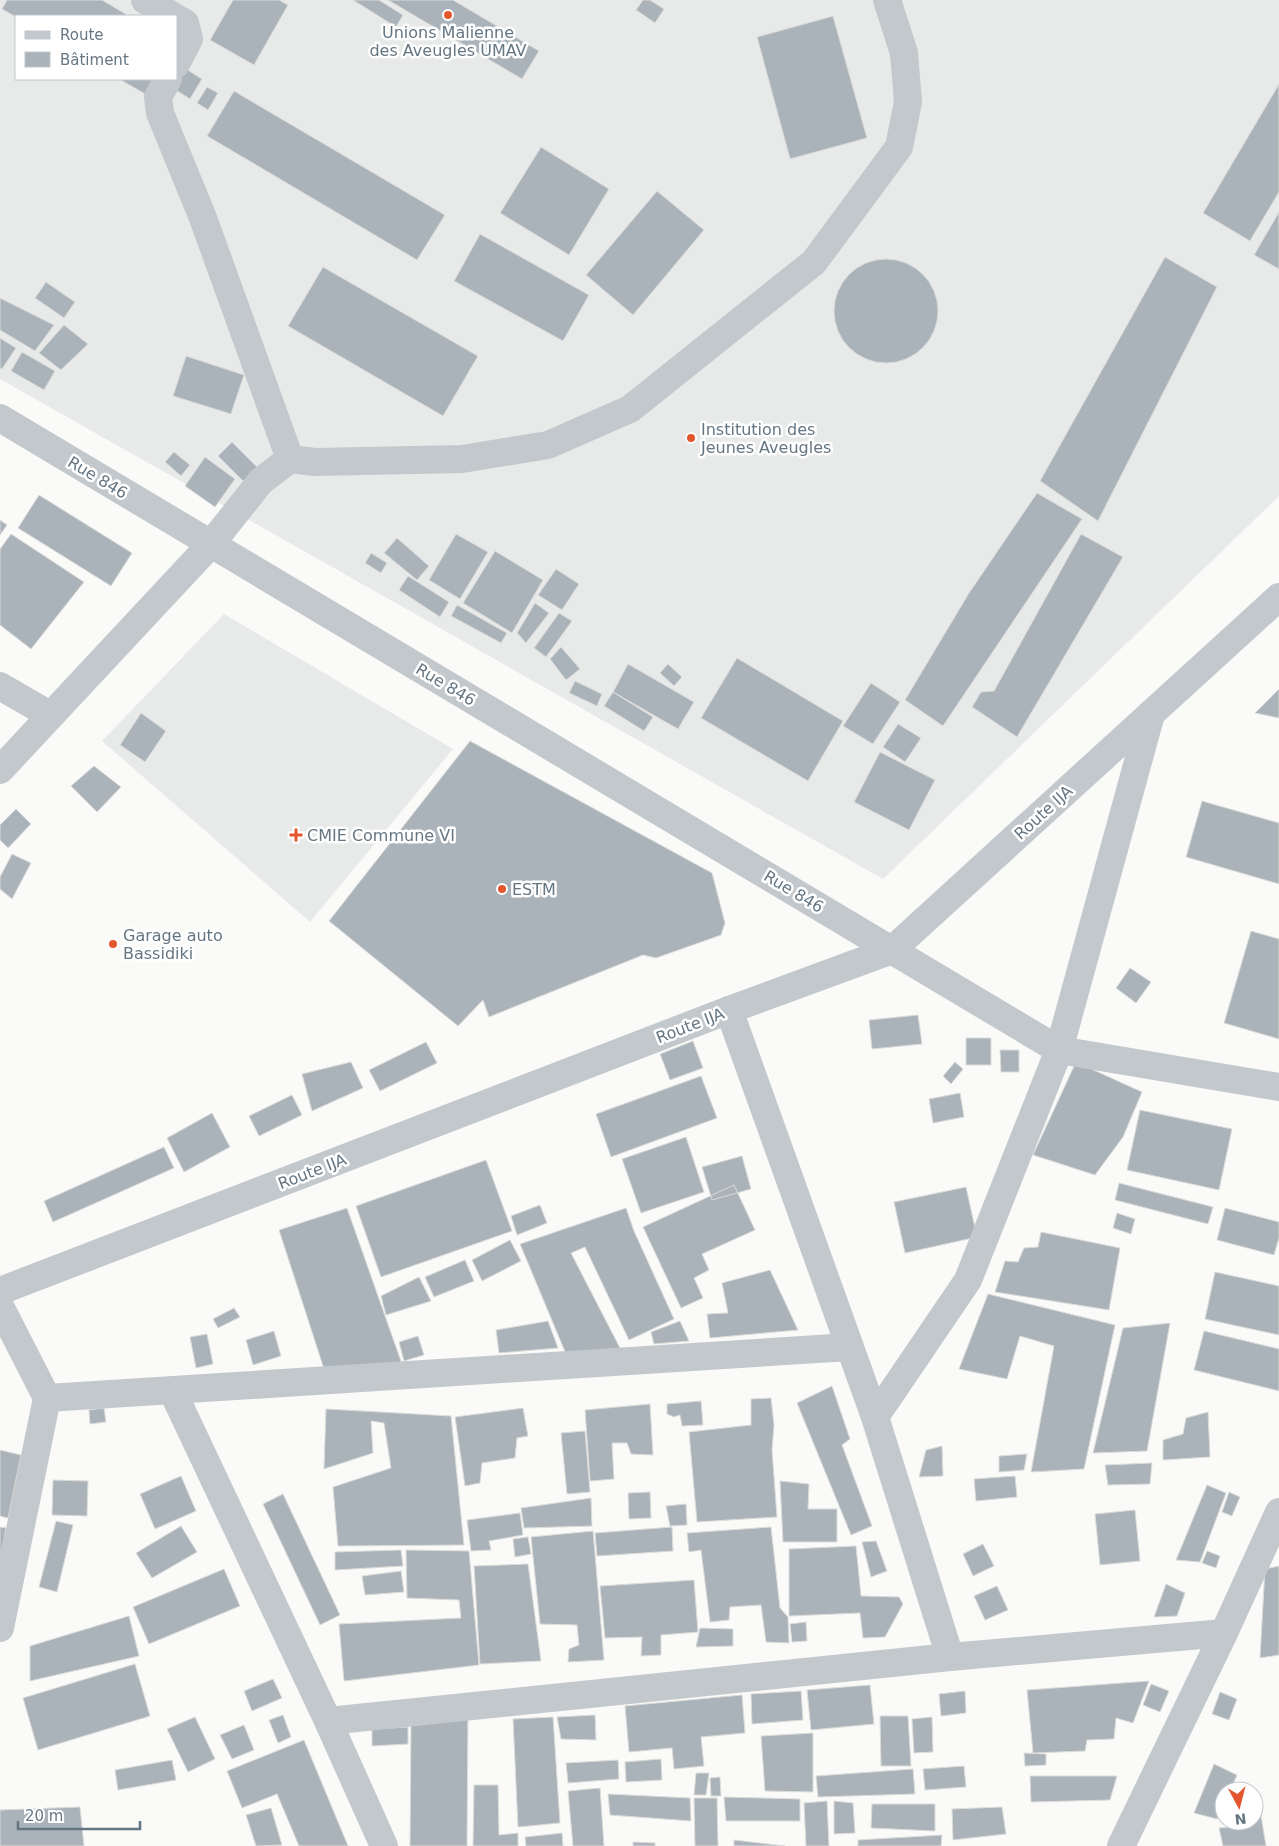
<svg xmlns="http://www.w3.org/2000/svg" width="1279" height="1846" font-family="'DejaVu Sans',sans-serif">
<rect width="100%" height="100%" fill="#fafaf8"/>
<path fill="#e8e9e9" fill-rule="evenodd" d="M0 0H1279V496L883 879 0 379ZM16 16H176V79H16Z
M224 614 453 749 310 922 102 741Z"/>
<path fill="#aab3b9" stroke="#dcdcda" d="M7 0H102L129 16 16 17 2 9Z
M233 0H279L288 5 254 65 210 40Z
M353 0H379L403 15 396 27Z
M388 0H453L539 51 522 79Z
M643 0H650L664 9 655 23 636 10Z
M833 16 867 138 790 159 757 37Z
M183 67 202 79 190 99 171 87Z
M119 79H157L147 95Z
M1279 84V192L1250 241 1203 213Z
M207 87 218 93 208 110 197 103Z
M234 91 445 215 417 260 207 136Z
M541 147 609 189 569 255 500 213Z
M657 191 704 230 633 315 586 275Z
M1279 212V269L1254 255Z
M480 234 589 295 563 341 454 281Z
M1165 257 1217 287 1098 521 1040 481Z
M834 311a52 52 0 1 1 104 0a52 52 0 1 1-104 0Z
M323 267 478 356 443 416 288 326Z
M46 282 75 302 64 318 35 298Z
M0 298 54 325 35 351 0 330Z
M64 325 88 344 61 370 39 353Z
M0 338 16 348 2 369 0 368Z
M22 352 55 371 44 390 11 371Z
M186 356 244 375 231 414 173 396Z
M232 442 257 467 243 481 218 456Z
M174 452 190 465 181 476 165 462Z
M205 457 235 479 215 507 185 486Z
M1037 493 1082 519 943 726 905 700 969 593Z
M39 495 132 553 111 586 18 528Z
M0 520 7 525 0 535Z
M11 534 84 582 31 649 0 625V549Z
M456 534 488 552 460 599 429 580Z
M1081 534 1123 557 1017 737 972 707 981 692 994 691Z
M397 538 429 566 417 580 384 553Z
M495 551 543 580 512 633 463 603Z
M371 553 387 563 381 573 365 563Z
M556 569 579 584 562 610 538 595Z
M408 576 449 602 440 617 399 590Z
M535 603 549 613 526 643 517 633Z
M457 605 507 633 501 643 451 616Z
M559 613 572 621 546 657 534 648Z
M561 647 580 669 566 680 550 659Z
M737 658 843 721 808 781 701 718Z
M628 664 694 702 678 729 613 692Z
M668 664 682 677 674 686 660 673Z
M575 681 602 694 597 706 569 693Z
M871 683 900 702 873 744 843 726Z
M1279 689V718L1255 713Z
M613 692 653 717 644 731 604 706Z
M141 713 166 731 145 762 120 745Z
M898 724 921 738 905 762 883 747Z
M470 741 712 873 725 923 721 935 656 958 643 955 489 1017 483 1000 458 1026 329 921Z
M880 752 935 780 909 830 854 802Z
M94 766 121 787 97 812 71 786Z
M1202 801 1279 823V884L1186 857Z
M16 809 31 824 8 848 0 840V825Z
M12 854 31 863 12 899 0 889V877Z
M1251 931 1279 939V1039L1224 1023Z
M1130 968 1151 982 1136 1003 1116 988Z
M918 1015 922 1044 872 1049 869 1020Z
M966 1038H991V1065H966Z
M693 1041 703 1068 670 1080 660 1054Z
M426 1042 437 1063 380 1091 369 1070Z
M1000 1050H1019V1072H1001Z
M351 1062 363 1088 312 1111 302 1074Z
M955 1062 963 1069 951 1084 943 1076Z
M1076 1062 1142 1092 1123 1137 1095 1175 1033 1155Z
M701 1076 717 1118 611 1157 596 1114Z
M960 1093 964 1117 933 1123 929 1099Z
M292 1095 302 1115 259 1136 249 1116Z
M1140 1110 1232 1129 1219 1190 1127 1170Z
M212 1113 230 1147 184 1172 167 1138Z
M686 1137 704 1192 641 1213 622 1159Z
M164 1147 174 1168 53 1222 44 1201Z
M742 1156 751 1189 712 1200 702 1167Z
M486 1160 512 1231 381 1277 356 1206Z
M1119 1183 1213 1207 1208 1224 1115 1200Z
M734 1185 755 1230 702 1254 709 1270 694 1278 703 1298 681 1308 643 1227Z
M966 1187 977 1237 905 1253 894 1202Z
M540 1205 547 1223 517 1235 511 1216Z
M347 1208 402 1364 324 1369 279 1230Z
M626 1208 634 1231 674 1319 629 1340 585 1247 571 1253 621 1350 566 1354 520 1244Z
M1225 1208 1279 1222V1238L1274 1255 1217 1240Z
M1117 1213 1135 1219 1131 1234 1113 1228Z
M1041 1232 1120 1248 1109 1310 995 1292 1005 1261 1018 1262 1024 1248 1038 1247Z
M510 1240 521 1261 482 1281 472 1260Z
M465 1260 474 1281 434 1297 425 1277Z
M770 1270 798 1330 710 1338 707 1314 728 1313 722 1283Z
M1215 1272 1279 1286V1335L1205 1319Z
M419 1277 431 1301 386 1315 381 1296Z
M988 1294 1115 1325 1084 1469 1031 1472 1054 1346 1020 1336 1007 1379 959 1369Z
M234 1308 240 1317 218 1328 213 1319Z
M548 1321 558 1348 499 1353 496 1330Z
M680 1321 689 1341 654 1344 651 1332Z
M1170 1323 1147 1451 1093 1453 1123 1328Z
M274 1331 281 1356 253 1365 246 1340Z
M1204 1331 1279 1349V1391L1194 1370Z
M207 1334 213 1364 196 1368 190 1337Z
M418 1336 424 1355 404 1361 399 1342Z
M832 1386 850 1439 842 1445 872 1526 851 1535 797 1403Z
M771 1398 774 1425 772 1450 777 1517 697 1522 689 1432 751 1425V1399Z
M701 1401 703 1425 682 1426 680 1415 674 1417 667 1414V1404Z
M650 1404 653 1455 631 1454 627 1443H612L614 1479 590 1481 585 1410Z
M104 1408 106 1422 90 1424 89 1410Z
M523 1408 528 1436 517 1438 515 1458 482 1463 480 1483 465 1486 455 1417Z
M326 1409 451 1416 464 1545 338 1546 333 1487 391 1468 384 1423 371 1421 373 1453 324 1469Z
M1208 1412 1210 1457 1163 1460V1440L1183 1434 1186 1418Z
M585 1431 590 1492 567 1494 561 1433Z
M942 1446 943 1476 919 1477 926 1450Z
M0 1450 21 1455 8 1518 0 1516Z
M1027 1454 1024 1470 999 1472V1456Z
M1152 1463 1150 1484 1108 1485 1105 1465Z
M181 1476 196 1511 155 1529 140 1494Z
M1015 1476 1017 1497 976 1501 974 1479Z
M53 1480 88 1481 87 1516 52 1515Z
M780 1481 809 1484 808 1509H837V1542H783Z
M1207 1485 1226 1493 1200 1562 1176 1560Z
M650 1492 651 1518 629 1519 628 1493Z
M1229 1492 1240 1497 1232 1516 1222 1512Z
M283 1494 340 1615 320 1625 263 1504Z
M591 1498 592 1526 524 1528 521 1508Z
M686 1504 687 1525 670 1526 666 1506Z
M1135 1510 1140 1561 1100 1565 1095 1514Z
M520 1513 523 1535 489 1541 491 1550 471 1551 467 1520Z
M56 1521 73 1525 57 1592 39 1587Z
M181 1526 197 1552 152 1578 136 1553Z
M0 1527 6 1528 0 1561Z
M672 1527 673 1551 597 1556 595 1533Z
M771 1527 780 1608 788 1617 789 1643 766 1642 761 1605 730 1607 729 1620 710 1622 701 1550 689 1552 687 1533Z
M593 1531 604 1660 568 1662 569 1649 579 1645 577 1625 540 1624 531 1537Z
M528 1537 531 1554 515 1557 513 1539Z
M876 1541 887 1571 871 1577 862 1542Z
M983 1544 994 1566 973 1576 963 1554Z
M856 1546 861 1596 899 1597 903 1604 885 1637 863 1638 860 1613 789 1616V1549Z
M401 1550 403 1566 335 1570V1552Z
M406 1550 469 1551 479 1665 344 1681 339 1624 461 1618 459 1600 407 1598Z
M1207 1551 1220 1556 1216 1568 1202 1563Z
M528 1564 541 1661 480 1664 474 1566Z
M1279 1566V1655L1260 1658 1265 1569Z
M224 1569 240 1606 149 1644 133 1607Z
M401 1571 404 1592 365 1595 362 1576Z
M694 1580 698 1632 661 1635V1655L641 1656 642 1637 605 1638 600 1586Z
M1166 1584 1185 1593 1177 1616 1154 1617Z
M997 1586 1008 1610 985 1620 974 1596Z
M129 1616 139 1656 30 1681V1646Z
M806 1622 807 1641 792 1642 790 1624Z
M700 1628 733 1629V1646L696 1647Z
M135 1664 150 1716 38 1750 23 1698Z
M273 1679 282 1698 252 1711 244 1691Z
M1149 1681 1133 1723 1116 1718 1114 1739 1087 1740 1085 1751 1033 1753 1027 1690Z
M1151 1684 1169 1691 1160 1712 1143 1705Z
M870 1685 874 1724 811 1730 807 1690Z
M801 1691 803 1720 752 1724 751 1694Z
M965 1691 966 1713 941 1716 939 1694Z
M1220 1692 1237 1699 1229 1720 1212 1714Z
M742 1695 745 1733 701 1737 704 1766 674 1769 672 1748 629 1752 625 1706Z
M468 1712 467 1846H410L411 1725Z
M283 1715 291 1737 278 1743 269 1720Z
M595 1715 596 1740 561 1739 557 1717Z
M880 1716H908L911 1766H881Z
M195 1717 215 1759 188 1772 167 1729Z
M553 1717 560 1823 518 1827 513 1719Z
M932 1717 933 1752 914 1753 912 1719Z
M244 1725 254 1750 232 1759 220 1735Z
M408 1727V1744L372 1746V1729Z
M813 1733V1792L765 1791 761 1736Z
M304 1740 348 1846H299L277 1794 242 1808 227 1771Z
M1024 1753 1046 1754V1765L1025 1766Z
M661 1759 662 1780 626 1782 625 1762Z
M172 1760 176 1780 118 1790 115 1770Z
M618 1760 619 1779 568 1783 566 1763Z
M1214 1764 1237 1775 1230 1791H1224V1804L1217 1819 1194 1813Z
M964 1766 966 1787 925 1790 923 1769Z
M913 1769 915 1794 818 1797 816 1776Z
M696 1773H709L706 1795H694Z
M1030 1776H1117L1110 1800 1031 1802Z
M720 1777 721 1796H711L710 1778Z
M474 1785H498L499 1835 518 1833V1846H473Z
M600 1788 604 1846H573L568 1791Z
M608 1794 690 1798 691 1821 610 1815Z
M724 1797 800 1799V1821H726Z
M694 1798H717L718 1846H695Z
M827 1801 829 1846H806L804 1803Z
M834 1801 853 1803 855 1833 834 1834Z
M1259 1803 1266 1846H1223L1219 1828 1236 1827 1235 1821H1254V1804Z
M872 1804H935V1831L871 1828Z
M80 1807 84 1846H0V1810Z
M1002 1807 1006 1834 953 1840 952 1809Z
M271 1808 282 1845 256 1846 246 1815Z
M562 1833 563 1846H526L525 1837Z
M942 1835 941 1846H858V1840Z
M734 1840 785 1846H734Z
M633 1842 655 1843V1846H633Z"/>
<g fill="none" stroke-linecap="round" stroke-linejoin="round">
<path stroke="#c3c8cc" stroke-width="28" d="M145 0 173 16
M176 18 185 23 189 39 176 64
M168 79 158 97 160 113 203 218 290 459
M0 418 1059 1050 1279 1087
M0 686 50 715
M0 770 211 544 261 481 290 459 315 462 462 459 548 445 630 409 814 262 899 147 908 102 904 53 887 0
M729 1010 875 1417 950 1657
M0 1306 47 1398 0 1628
M172 1390 328 1721 384 1846
M47 1398 850 1347
M875 1417 968 1280 1059 1050 1151 714
M328 1721 950 1657 1224 1633
M1121 1846 1224 1633 1279 1512"/>
<path stroke="#c3c8cc" stroke-width="28" d="M0 1291 729 1010 892 950 1279 597"/>
</g>
<g fill="#e4572e" stroke="#fff" stroke-width="2">
<circle cx="448" cy="15" r="5"/>
<circle cx="691" cy="438" r="5"/>
<path d="M293.5 827.5h5v5h5v5h-5v5h-5v-5h-5v-5h5z"/>
<circle cx="502" cy="889" r="5"/>
<circle cx="113" cy="944" r="5"/>
</g>
<g text-anchor="middle" stroke-width="5" stroke-linejoin="round" paint-order="stroke">
<g font-size="16" fill="#657683" stroke="#fff" text-anchor="start">
<text x="448" y="38" text-anchor="middle">Unions Malienne<tspan x="448" dy="18">des Aveugles UMAV</tspan></text>
<text x="701" y="435">Institution des<tspan x="701" dy="18">Jeunes Aveugles</tspan></text>
<text x="307" y="841">CMIE Commune VI</text>
<text x="512" y="895">ESTM</text>
<text x="123" y="941">Garage auto<tspan x="123" dy="18">Bassidiki</tspan></text>
</g>
<g font-size="16" fill="#657683" stroke="#fff">
<text transform="translate(98 477) rotate(31)" y="6">Rue 846</text>
<text transform="translate(446 684) rotate(31)" y="6">Rue 846</text>
<text transform="translate(1043 812) rotate(-42)" y="6">Route IJA</text>
<text transform="translate(794 891) rotate(31)" y="6">Rue 846</text>
<text transform="translate(690 1025) rotate(-21)" y="6">Route IJA</text>
<text transform="translate(312 1171) rotate(-21)" y="6">Route IJA</text>
</g>
</g>
<rect x="15" y="15" width="162" height="65" fill="#ffffff" stroke="#c1c8cd"/>
<rect x="25" y="31" width="25" height="8" fill="#c3c8cc" stroke="#c1c8cd"/>
<text x="60" y="40" font-size="15" fill="#657683">Route</text>
<rect x="25" y="52" width="25" height="15" fill="#aab3b9" stroke="#c1c8cd"/>
<text x="60" y="65" font-size="15" fill="#657683">Bâtiment</text>
<g transform="translate(1239 1806) rotate(173)"><circle r="24" fill="#ffffff" stroke="#c1c8cd"/>
<path d="M0-4L9 19L0 12L-9 19Z" fill="#e4572e"/>
<text y="-8" font-size="14" font-weight="bold" text-anchor="middle" fill="#657683">N</text>
</g>
<path d="M18 1821v8h122v-8" fill="none" stroke="#657683" stroke-width="2.5"/>
<text x="25" y="1821" font-size="15" fill="#657683" stroke="#ffffff" stroke-width="4" paint-order="stroke">20 m</text>
</svg>
